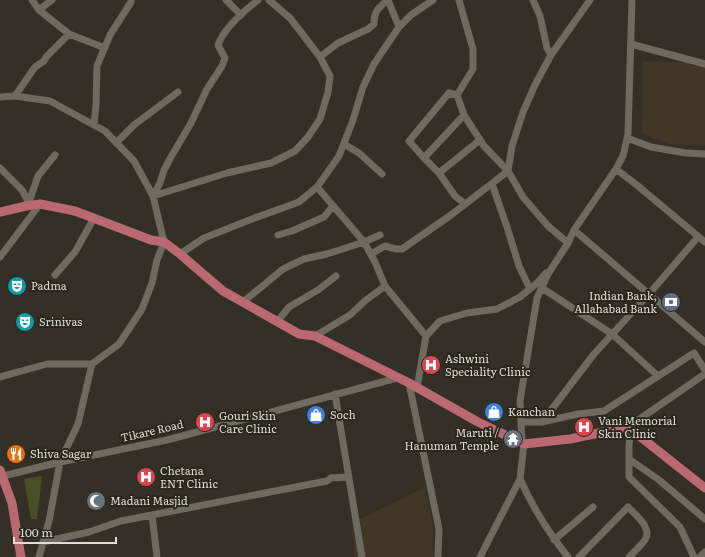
<svg xmlns="http://www.w3.org/2000/svg" width="705" height="557" font-family="Literata,serif">
<rect width="100%" height="100%" fill="#343027"/>
<path fill="#423627" d="M643 61 705 63V145L669 144 642 134Z
M425 487 433 526V557H354L352 523Z"/>
<path fill="#4a4e26" d="M42 476 37 519H31L24 479Z"/>
<g fill="none" stroke-linecap="round" stroke-linejoin="round">
<path stroke="#6e6a5f" stroke-width="7" d="M32 0 39 10 69 34 105 48
M226 0 241 15
M388 0 399 27
M459 0 473 49V69L457 95 464 115 484 146 508 171 523 197 548 226 568 243
M533 0 540 16 547 48 551 55
M39 10 52 0
M631 44 705 64
M320 57 338 43 368 29 374 24C374 11 378 8 388 0
M457 95 449 93 409 141 424 158 439 173 455 196 465 204
M15 96 35 67 44 61 46 57 69 34
M0 97 15 96 50 101 105 131 134 161 153 196 164 242 157 260 152 283 142 309 119 344 92 364 78 424 60 462 49 521 39 557
M94 125 96 105 97 66 110 35 131 2V0
M627 138 651 147 686 153 705 154
M116 143 134 125 178 92
M344 144 359 153 382 174
M424 158 464 115
M0 168 22 190 29 203
M616 169 638 186 705 242
M439 173 480 140
M492 184 507 227 519 266 530 289
M317 187 364 242 375 262 385 286 426 336
M153 196 227 173 271 163 295 151 308 137 320 119 328 92 330 76 320 57 290 18 269 0
M153 196 160 183 164 170 171 157 191 123 207 89 222 66 225 58 218 45C224 28 244 11 258 0
M29 202 38 176 55 155
M574 230 705 342
M278 235 292 231 324 217 333 206
M180 254 204 238 252 219 299 202 317 187 339 156 353 120 363 87 374 64 399 27 411 15 433 0
M371 254 385 246 396 249H402L451 215 508 171 512 146 523 112 535 85 551 55 590 0
M0 257 40 204
M55 275 75 252 94 218
M542 288 612 334 658 376
M243 302 283 269 304 259 327 254 364 242 380 235
M277 322 289 307 318 290 336 276
M315 336 350 315 366 300 385 286
M0 377 47 364H92
M409 383 439 529 438 557
M417 388 426 336 440 321 467 313 497 309 520 297 536 284 546 273
M335 394 362 557
M521 422H542L578 414 604 411 694 353 705 370
M542 422 594 354 649 294 698 237
M628 427 705 374
M631 430 629 445V459L659 480 705 519
M629 459V477L680 527 694 557
M3 476 60 462 167 440 397 378
M520 479C533 508 548 532 568 557
M152 515 157 557
M554 540 593 507
M43 542 89 532 121 521 327 481 331 478 349 477
M480 557 520 479 524 444 522 443 520 401 537 298 548 274 568 243 574 230 616 169 623 156 628 134 632 0
M579 557 628 507C635 514 651 527 646 538 644 543 633 553 629 557
M700 557 705 552"/>
<path stroke="#ba6872" stroke-width="9" d="M0 212 26 206 40 204 75 211 151 240 164 242 180 254 223 291 299 334 315 336 409 383 478 422 524 444 570 439 628 427 705 488
M0 470 12 503 21 557"/>
</g>
<defs>
<symbol id="theatre-disc" viewBox="-11 -11 22 22"><circle r="9.5" fill="#0f9aa8" stroke="#2a271d"/><path d="M-5-5.5Q0-4 5-5.5V0Q5 5 0 6Q-5 5-5 0ZM-3.3-2.5H-1v1.5H-3.3ZM1-2.5H3.3v1.5H1ZM-2.8 1Q0 5.5 2.8 1Z" fill="#fff"/></symbol>
<symbol id="bank-disc" viewBox="-11 -11 22 22"><circle r="9.5" fill="#5c6f8a" stroke="#2a271d"/><path d="M-6-4H6V4H-6ZM0-2.3a2.3 2.3 0 1 0 0 4.6a2.3 2.3 0 1 0 0-4.6Z" fill="#fff"/></symbol>
<symbol id="hospital-disc" viewBox="-11 -11 22 22"><circle r="9.5" fill="#e0444e" stroke="#2a271d"/><path d="M-5-5h3v3.5h4V-5h3V5h-3V1.5h-4V5h-3Z" fill="#fff"/></symbol>
<symbol id="shop-disc" viewBox="-11 -11 22 22"><circle r="9.5" fill="#3f7fe0" stroke="#2a271d"/><path d="M-5-2.5h2.3a2.7 3.5 0 0 1 5.4 0H5L5.5 6h-11ZM-1.5-2.5h3a1.5 2.3 0 0 0-3 0Z" fill="#fff"/></symbol>
<symbol id="temple-disc" viewBox="-11 -11 22 22"><circle r="9.5" fill="#6b7280" stroke="#2a271d"/><path d="M0-6L5-2H3V0L6.5 2.5H4V6H1.5V3h-3V6H-4V2.5H-6.5L-3 0V-2H-5Z" fill="#fff"/></symbol>
<symbol id="restaurant-disc" viewBox="-11 -11 22 22"><circle r="9.5" fill="#e8710a" stroke="#2a271d"/><path d="M-5-6h1v4h1v-4h1v4h1v-4h1v5L-1.5 .5V6h-2V.5L-5-1ZM5-6V6H3V1.5H1.5Q1.5-4 5-6Z" fill="#fff"/></symbol>
<symbol id="mosque-disc" viewBox="-11 -11 22 22"><circle r="9.5" fill="#6b7280" stroke="#2a271d"/><path d="M3.5-4.9A6 6 0 1 0 3.5 4.9A5 5 0 1 1 3.5-4.9Z" fill="#fff"/></symbol>
</defs>
<g fill-rule="evenodd">
<use href="#theatre-disc" x="6" y="275" width="22" height="22"/>
<use href="#bank-disc" x="660" y="291" width="22" height="22"/>
<use href="#theatre-disc" x="14" y="311" width="22" height="22"/>
<use href="#hospital-disc" x="420" y="354" width="22" height="22"/>
<use href="#shop-disc" x="483" y="401" width="22" height="22"/>
<use href="#shop-disc" x="305" y="404" width="22" height="22"/>
<use href="#hospital-disc" x="194" y="411" width="22" height="22"/>
<use href="#hospital-disc" x="573" y="416" width="22" height="22"/>
<use href="#temple-disc" x="502" y="428" width="22" height="22"/>
<use href="#restaurant-disc" x="5" y="443" width="22" height="22"/>
<use href="#hospital-disc" x="135" y="466" width="22" height="22"/>
<use href="#mosque-disc" x="85" y="490" width="22" height="22"/>
</g>
<g text-anchor="middle" stroke-width="4" stroke-linejoin="round" paint-order="stroke">
<g font-size="11" fill="#dfddd7" stroke="#2a271d" text-anchor="start">
<text x="31" y="290">Padma</text>
<text x="657" y="300" text-anchor="end">Indian Bank,<tspan x="657" dy="13">Allahabad Bank</tspan></text>
<text x="39" y="326">Srinivas</text>
<text x="445" y="363">Ashwini<tspan x="445" dy="13">Speciality Clinic</tspan></text>
<text x="508" y="416">Kanchan</text>
<text x="330" y="419">Soch</text>
<text x="219" y="420">Gouri Skin<tspan x="219" dy="13">Care Clinic</tspan></text>
<text x="598" y="425">Vani Memorial<tspan x="598" dy="13">Skin Clinic</tspan></text>
<text x="499" y="437" text-anchor="end">Maruti /<tspan x="499" dy="13">Hanuman Temple</tspan></text>
<text x="30" y="458">Shiva Sagar</text>
<text x="160" y="475">Chetana<tspan x="160" dy="13">ENT Clinic</tspan></text>
<text x="110" y="505">Madani Masjid</text>
</g>
<g font-size="11" fill="#dfddd7" stroke="#2a271d">
<text transform="translate(152 431) rotate(-13)" y="4">Tikare Road</text>
</g>
</g>
<path d="M14 537v6h102v-6" fill="none" stroke="#dfddd7" stroke-width="2"/>
<text x="20" y="537" font-size="12" fill="#dfddd7" stroke="#2a271d" stroke-width="3" paint-order="stroke">100 m</text>
</svg>
